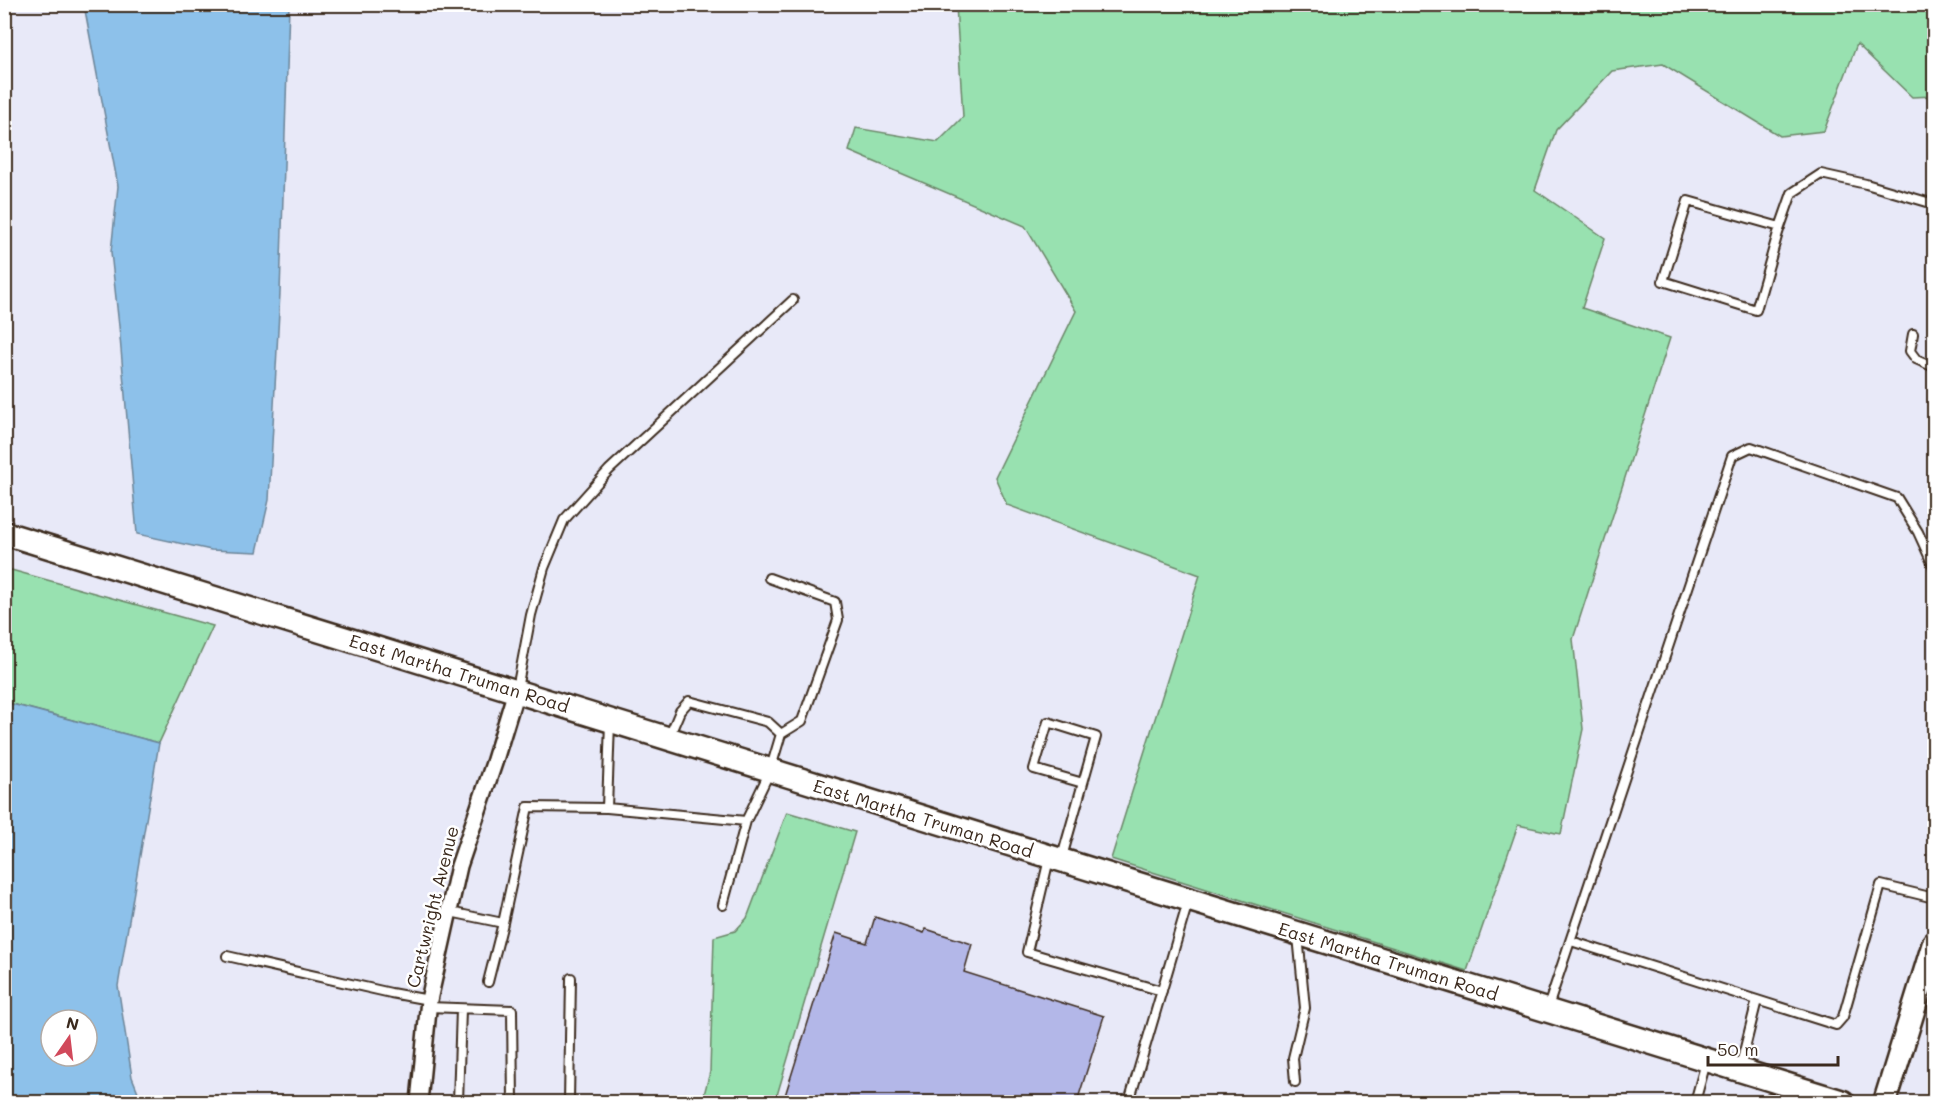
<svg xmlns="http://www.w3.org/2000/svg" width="1939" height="1107" font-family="Mali,sans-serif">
<rect width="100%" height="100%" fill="#e8e9f8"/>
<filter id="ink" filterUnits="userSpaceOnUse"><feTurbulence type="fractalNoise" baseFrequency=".0167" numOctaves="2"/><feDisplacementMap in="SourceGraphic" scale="12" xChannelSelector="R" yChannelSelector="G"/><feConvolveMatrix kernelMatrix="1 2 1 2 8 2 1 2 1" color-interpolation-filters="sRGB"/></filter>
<g filter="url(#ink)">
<path fill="#98e1b0" stroke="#6a8667" stroke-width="1.5" d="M956 5H1934V96L1912 97 1857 44 1824 131 1780 136 1663 64 1612 71 1556 130 1535 190 1605 238 1582 308 1670 338 1573 639 1583 729 1561 834 1518 825 1467 971 1111 859 1200 575 1007 505 995 477 1076 311 1025 226 849 151 856 128 938 142 963 117Z
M4 568 213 626 159 743 5 702Z
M787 812 855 832 775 1102H702L710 1072 714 937 735 931 747 918Z"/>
<path fill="#8dc1ea" stroke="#6c8598" stroke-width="1.5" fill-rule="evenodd" d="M84 5H289L280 293 269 500 257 552 211 550 137 534 119 326 111 252 118 186Z
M4 702 159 743 118 986 132 1077 142 1102H5ZM51 1020H87V1056H51Z"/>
<path fill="#b3b7e8" stroke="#3b2a1e" stroke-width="1.5" d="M875 917 924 933 926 929 972 944 964 972 1104 1016 1077 1102H783L836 933 867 943Z"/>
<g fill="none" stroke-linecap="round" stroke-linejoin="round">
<defs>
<path id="service" d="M1780 227 1688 201 1663 281 1756 310 1778 233 1792 193 1821 174 1866 184 1934 204
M1913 334 1910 351 1916 359 1934 367
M769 578 835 602 838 620 802 721 781 734
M517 689 531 615 544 568 564 520 609 470 793 300
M607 808 746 821 770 771 781 734 768 722 689 701 680 711 669 737
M1062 857 1096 737 1048 722 1034 769 1083 783
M1049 859 1027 952 1162 991
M723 905 746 821
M450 912 503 923 528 807 607 808 610 722
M1571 941 1836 1025 1843 1017 1881 885 1934 898
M227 956 391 993 429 1000
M488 982 503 923
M428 1007 512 1010 513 1102
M1548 1007 1732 456 1751 447 1897 498 1918 532 1934 567
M1740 1068 1757 1000
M1295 1082 1293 1058 1305 1008 1298 936
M458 1102 461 1009
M569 1102 571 978
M1129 1102 1188 902
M1695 1102 1706 1062"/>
<path id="minor" d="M419 1102 429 1000 459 866 494 763 516 691"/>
<path id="secondary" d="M4 533 1843 1102
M1885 1102 1934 943"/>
</defs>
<use href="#service" stroke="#3b2a1e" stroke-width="12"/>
<use href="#minor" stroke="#3b2a1e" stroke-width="20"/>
<use href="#secondary" stroke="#3b2a1e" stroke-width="27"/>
<use href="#service" stroke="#fff" stroke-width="8"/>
<use href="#minor" stroke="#fff" stroke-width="15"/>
<use href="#secondary" stroke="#fff" stroke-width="22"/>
</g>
</g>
<g text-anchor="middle" stroke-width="5" stroke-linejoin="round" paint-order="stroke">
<g font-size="18" fill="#3b2a1e" stroke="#fff">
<text transform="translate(459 674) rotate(17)" y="6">East Martha Truman Road</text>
<text transform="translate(923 819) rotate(17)" y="6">East Martha Truman Road</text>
<text transform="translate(433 907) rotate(-76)" y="6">Cartwright Avenue</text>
<text transform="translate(1388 962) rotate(17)" y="6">East Martha Truman Road</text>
</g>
</g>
<rect width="1939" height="1107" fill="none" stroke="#fff" stroke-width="24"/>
<rect x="12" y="12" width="1915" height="1083" fill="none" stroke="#3b2a1e" stroke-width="2" filter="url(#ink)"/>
<g transform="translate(69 1038) rotate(14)"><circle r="28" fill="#ffffff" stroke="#b1aaa5" stroke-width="1.5"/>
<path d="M0-4.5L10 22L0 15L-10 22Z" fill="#d1495b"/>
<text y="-9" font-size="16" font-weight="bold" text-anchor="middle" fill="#3b2a1e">N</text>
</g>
<path d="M1708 1056v9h130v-9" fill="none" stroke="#3b2a1e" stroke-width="3"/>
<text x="1717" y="1056" font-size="18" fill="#3b2a1e" stroke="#ffffff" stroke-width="4.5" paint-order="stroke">50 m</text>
</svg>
